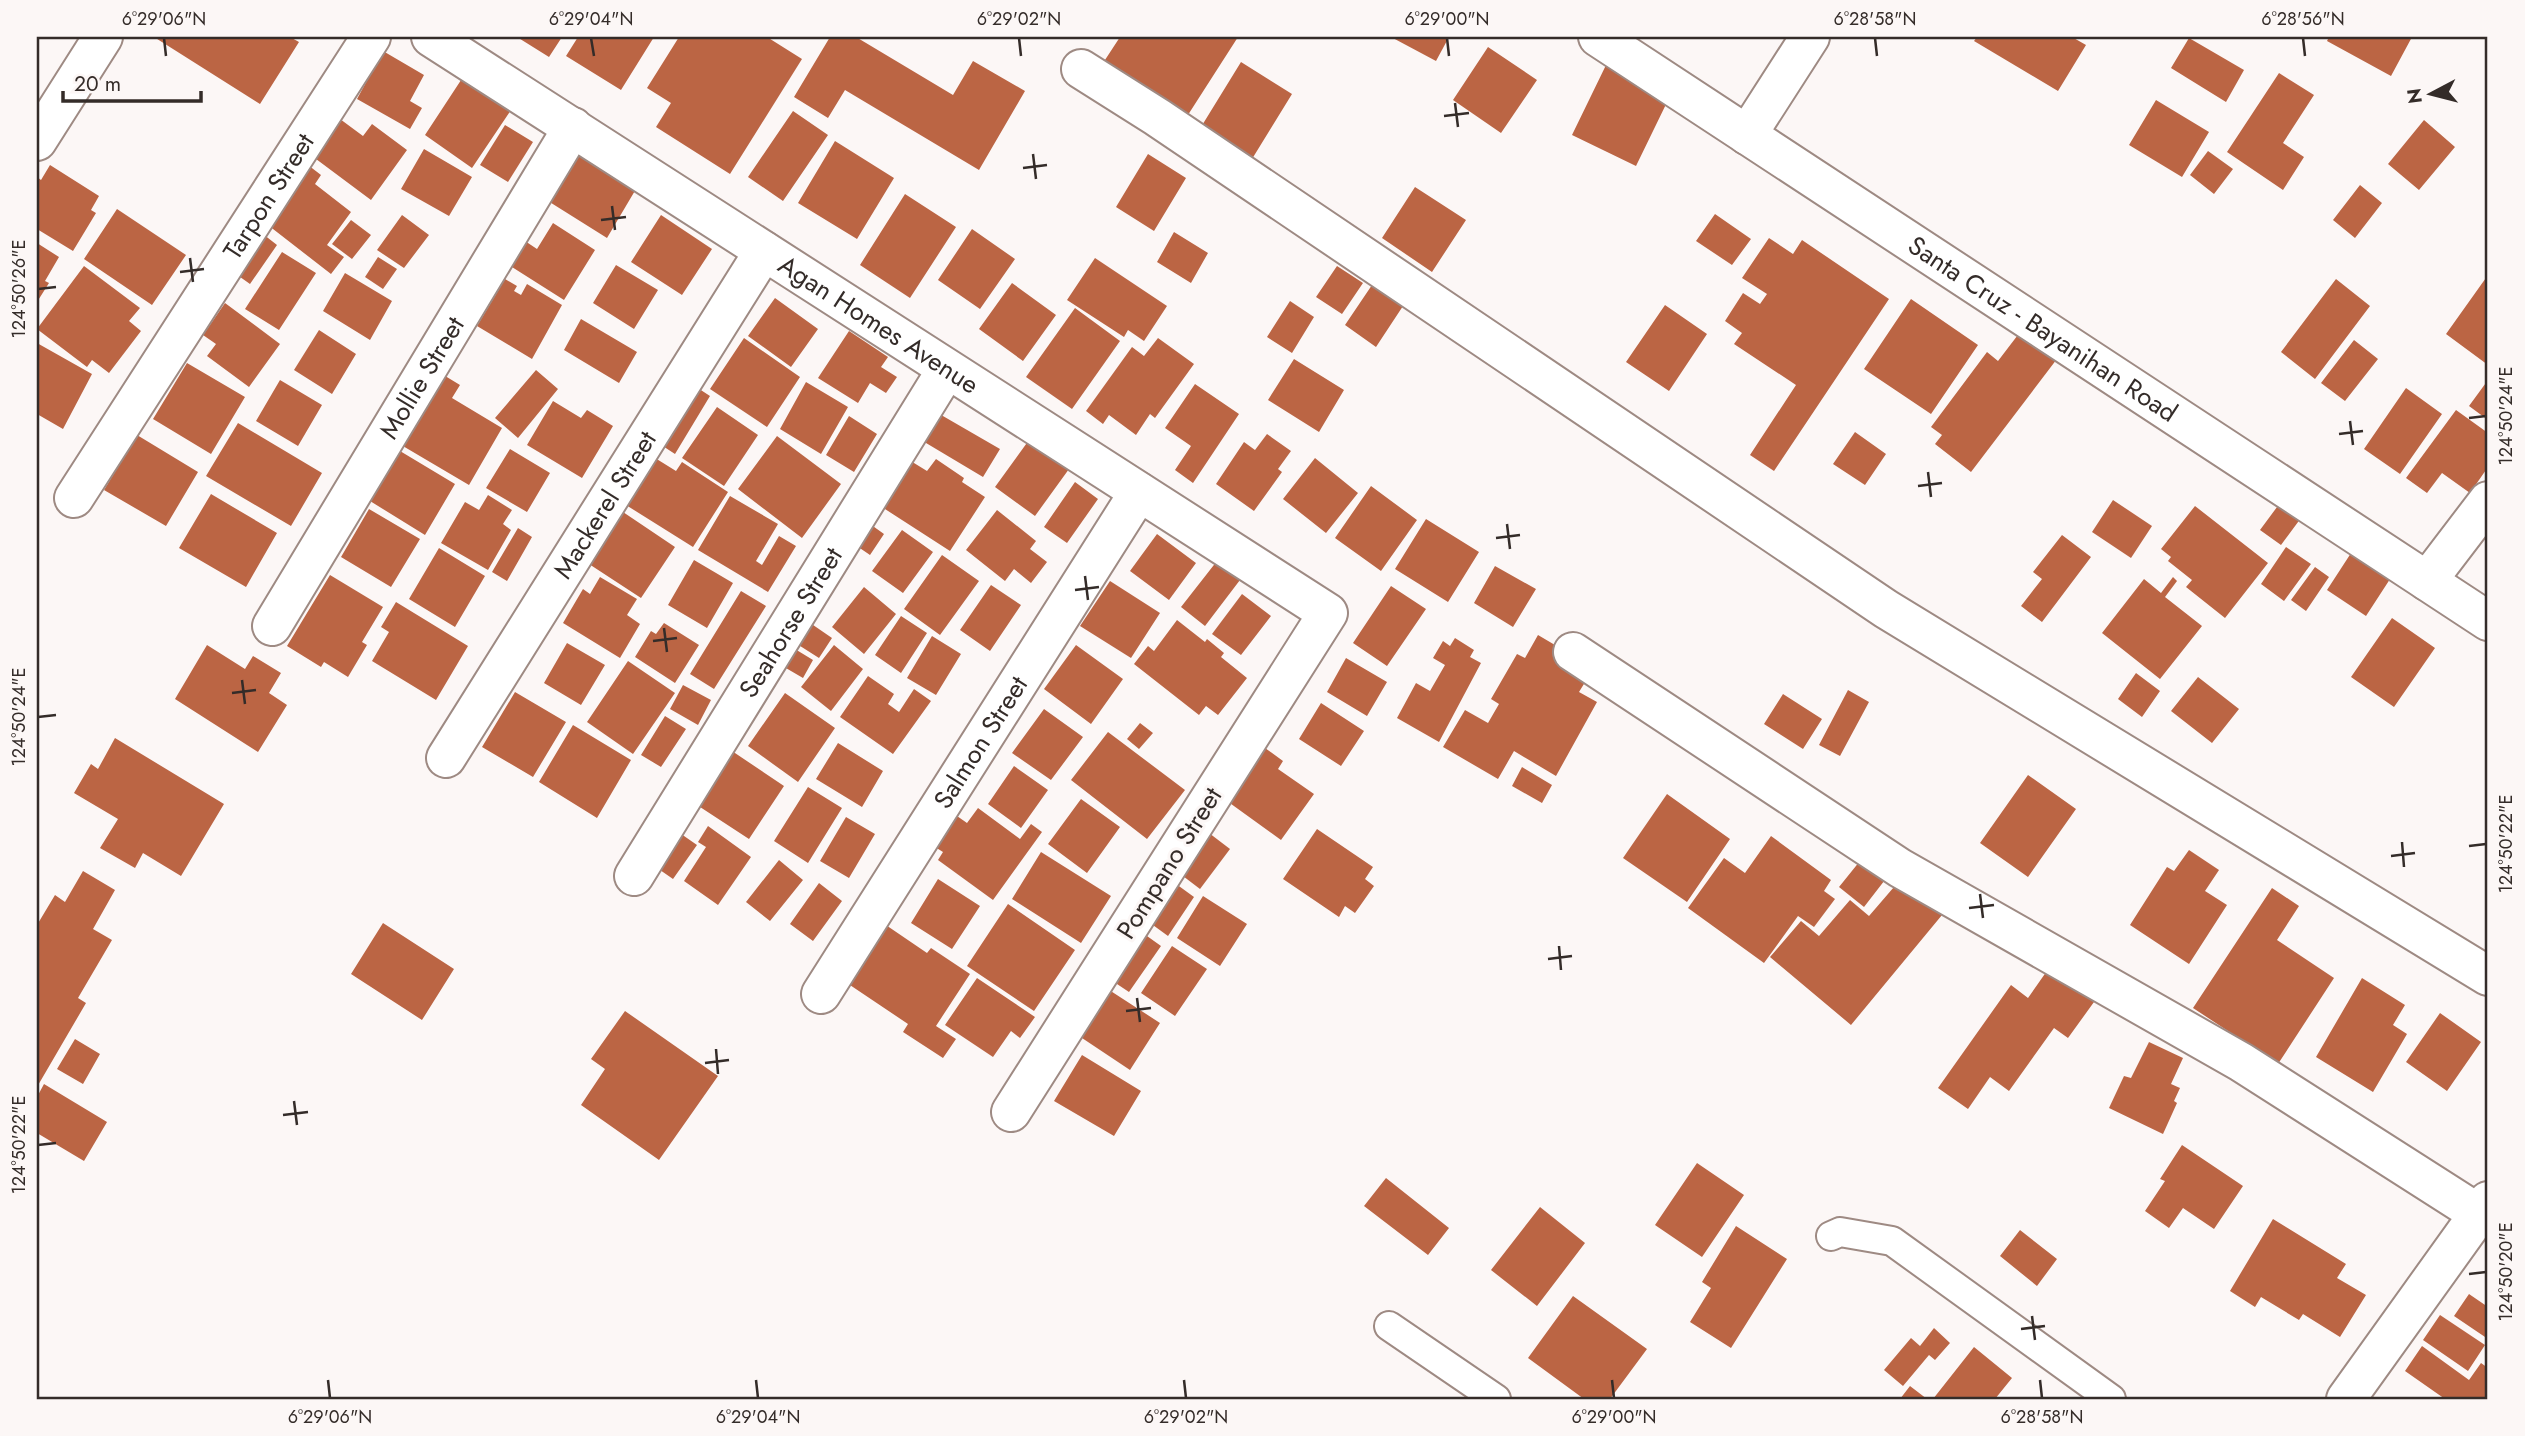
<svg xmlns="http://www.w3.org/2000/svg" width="2525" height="1436" font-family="Jost,sans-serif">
<rect width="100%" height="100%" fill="#fcf7f6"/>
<path fill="#bb6544" d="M154 37H290L299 42 260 104Z
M517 37H562L549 57Z
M578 37H654L621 90 566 56Z
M679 37H767L802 59 730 174 656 127 671 103 647 88Z
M830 37H856L953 95 973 61 1025 91 979 170 845 90 828 118 794 97Z
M1120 37H1238L1186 118 1103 63Z
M1391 37H1449L1436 61Z
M1977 37H2072L2086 45 2058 91 1974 41Z
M2329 37H2412L2391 76 2327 41Z
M2189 38 2244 70 2226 102 2171 68Z
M1488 47 1537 80 1501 133 1453 100Z
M383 51 424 75 410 101 422 108 410 129 357 99Z
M1241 62 1292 94 1252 159 1201 127Z
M1607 63 1671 94 1636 166 1572 135Z
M2279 73 2314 95 2283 143 2304 157 2283 190 2227 152Z
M465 74 513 107 472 168 425 135Z
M2156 100 2209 132 2182 177 2129 145Z
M793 111 828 135 783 201 748 177Z
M340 119 363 136 372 124 407 150 371 200 312 156Z
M2424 120 2455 147 2419 190 2388 164Z
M505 125 533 142 508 182 480 165Z
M835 141 894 178 857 239 798 203Z
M424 149 472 177 449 216 401 189Z
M2208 151 2233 169 2214 194 2190 175Z
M577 153 636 189 607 238 548 201Z
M1148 154 1186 178 1154 231 1116 207Z
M50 165 99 196 91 210 96 213 73 251 37 229V177L41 180Z
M308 165 321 175 315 184 351 212 327 245 344 257 331 274 264 222Z
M2360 185 2382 203 2355 238 2333 220Z
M1415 187 1466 220 1432 272 1382 238Z
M905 194 956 227 910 298 860 265Z
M117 209 186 255 152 305 84 259Z
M1715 214 1751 239 1732 265 1696 241Z
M402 215 429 235 404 268 377 250Z
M661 215 712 249 682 295 631 262Z
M351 220 371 235 352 259 332 244Z
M553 223 595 250 564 300 504 262 519 237 537 249Z
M254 227 277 245 250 284 226 267Z
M972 229 1015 259 980 309 938 280Z
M1174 232 1208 253 1191 283 1157 262Z
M1769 238 1793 254 1802 240 1889 299 1774 471 1750 455 1796 385 1734 344 1742 333 1725 321 1743 293 1760 304 1767 294 1742 278Z
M37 243 59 257 45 281 49 283 37 302Z
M282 252 316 273 279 330 245 309Z
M378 257 397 269 383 289 365 277Z
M1095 258 1167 306 1144 341 1128 330 1124 337 1067 300Z
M616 265 658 290 634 329 593 303Z
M84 266 140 308 129 321 141 331 109 373 92 360 87 367 37 329Z
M1337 266 1363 283 1342 314 1316 297Z
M345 273 392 301 370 340 323 311Z
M2488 275V365L2446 334Z
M505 279 517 286 514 291 521 295 527 284 562 305 532 359 477 326Z
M2336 279 2370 306 2315 379 2281 352Z
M1012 283 1056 315 1023 361 979 329Z
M1372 285 1403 306 1376 347 1345 325Z
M775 298 818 329 791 367 748 336Z
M1911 299 1978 345 1931 414 1864 369Z
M1290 301 1314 317 1292 353 1267 337Z
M225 303 280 344 249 387 207 356 216 344 203 335Z
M1665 305 1707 334 1669 391 1626 362Z
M1075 308 1120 341 1072 409 1026 377Z
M581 319 637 352 619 383 564 350Z
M2027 323 2063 351 1971 472 1935 444 1942 435 1931 427 1987 352 1998 361Z
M319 330 356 354 332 394 294 370Z
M849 331 888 357 881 367 897 377 886 393 870 383 858 403 818 378Z
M744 338 800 377 767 427 710 389Z
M1158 338 1194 364 1155 418 1150 414 1136 435 1109 415 1103 424 1086 411 1132 347 1144 356Z
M2354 340 2378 359 2345 401 2321 383Z
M37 343 92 374 63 429 37 414Z
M1294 359 1344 390 1319 432 1268 400Z
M187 363 245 397 211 454 153 419Z
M432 368 460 385 452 398 502 428 469 485 391 439Z
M536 370 558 389 518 438 495 418Z
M280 380 322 405 298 446 256 421Z
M2488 380V420L2469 406Z
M687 381 710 396 675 454 652 439Z
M806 382 848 407 821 454 780 429Z
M1195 384 1239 414 1193 483 1175 470 1191 446 1165 428Z
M2406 388 2442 414 2400 474 2364 449Z
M553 401 581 418 587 410 613 426 582 478 527 445Z
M717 407 758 435 724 486 682 458Z
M2456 410 2488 433V467L2470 493 2442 473 2427 493 2406 478Z
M936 412 1000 449 983 477 921 440Z
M849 416 877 434 854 472 826 455Z
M238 423 322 473 291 526 206 476Z
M1855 432 1886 454 1865 485 1833 464Z
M1267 434 1291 451 1278 469 1282 472 1254 511 1216 484 1244 442 1255 450Z
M137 435 198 472 166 526 104 490Z
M777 436 841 484 802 538 738 489Z
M1029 440 1069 469 1035 516 995 487Z
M510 449 550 473 527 512 486 488Z
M400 451 455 484 425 535 370 501Z
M647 453 676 471 682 462 728 492 693 547 618 500Z
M901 455 927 471 936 459 964 478 962 482 985 497 950 551 871 500Z
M1315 458 1358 493 1326 533 1283 499Z
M1075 482 1098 499 1067 543 1044 527Z
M1371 486 1417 520 1381 571 1335 538Z
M211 494 277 533 246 587 179 548Z
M488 495 512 510 503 524 511 530 488 570 441 543 465 502 479 510Z
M730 496 778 524 756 561 762 565 779 536 796 546 768 592 698 550Z
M2113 500 2152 526 2131 558 2092 532Z
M2280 503 2301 518 2281 545 2260 530Z
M2195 506 2268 563 2225 618 2186 587 2192 580 2168 561 2171 557 2161 549Z
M369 509 420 539 391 587 341 557Z
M997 510 1036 541 1030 549 1047 562 1031 583 1014 569 1005 581 966 550Z
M623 512 675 547 641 598 589 564Z
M863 519 884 534 870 555 848 540Z
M1426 519 1479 552 1448 602 1395 569Z
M518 528 532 537 507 581 492 572Z
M902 530 933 552 903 593 872 571Z
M1157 534 1196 563 1169 600 1130 571Z
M2062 535 2091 557 2042 622 2021 606 2042 579 2033 572Z
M2286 547 2311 564 2284 601 2261 584Z
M439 548 485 576 455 627 409 599Z
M2353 550 2392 576 2366 616 2327 590Z
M942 555 979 581 940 635 904 609Z
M694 560 733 583 707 628 668 605Z
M1217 561 1240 580 1205 626 1181 607Z
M1495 566 1536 589 1513 627 1474 603Z
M2315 567 2329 577 2306 611 2291 600Z
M330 575 383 607 362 642 367 645 348 677 324 662 321 667 287 646Z
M600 577 637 599 627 615 640 624 620 658 563 623 583 589 590 594Z
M2173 577 2177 581 2165 597 2202 626 2160 679 2102 633 2144 579 2161 593Z
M1110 581 1160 613 1131 658 1080 626Z
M991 585 1021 605 990 651 960 630Z
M1391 586 1426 609 1387 666 1353 643Z
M864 587 896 614 864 654 832 627Z
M741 591 766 606 714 689 690 674Z
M1242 594 1271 616 1241 655 1212 634Z
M396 602 468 646 436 700 372 661 389 632 381 627Z
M800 616 832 638 819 658 786 637Z
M901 616 927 633 901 673 875 655Z
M2392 618 2435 648 2394 707 2351 677Z
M1177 620 1205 642 1207 639 1224 653 1221 657 1247 678 1218 715 1206 706 1199 715 1134 664 1148 646 1154 651Z
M664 623 699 645 675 683 635 657 651 631 656 634Z
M1538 635 1560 648 1554 659 1587 679 1579 692 1597 702 1556 776 1514 751 1498 779 1443 747 1465 710 1488 723 1499 704 1491 699 1517 654 1525 658Z
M932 636 961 654 936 695 907 678Z
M1455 638 1474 650 1470 657 1481 663 1439 742 1397 718 1416 683 1430 691 1445 665 1433 658 1443 641 1450 646Z
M567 643 605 665 581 705 544 683Z
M207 645 245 669 253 656 281 673 269 693 287 705 258 752 175 699Z
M834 645 863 669 831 711 801 687Z
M1076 645 1123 679 1091 724 1044 689Z
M790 646 813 660 803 678 779 664Z
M1346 658 1387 682 1367 716 1327 692Z
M628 661 675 693 633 754 587 722Z
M2136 673 2160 691 2142 717 2118 699Z
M868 676 894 694 888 704 899 712 914 689 931 701 893 754 840 717Z
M2198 677 2239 709 2212 743 2171 711Z
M683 685 711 700 698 725 670 709Z
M1848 690 1869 702 1840 756 1819 745Z
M515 692 566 722 533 777 482 747Z
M785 693 835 728 798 782 748 746Z
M1783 694 1822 719 1803 749 1764 724Z
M1321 703 1364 731 1341 766 1299 739Z
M1044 709 1083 737 1051 780 1012 753Z
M665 716 686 729 661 767 641 755Z
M1140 723 1153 733 1139 749 1127 739Z
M573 725 631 760 597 818 539 782Z
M1108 732 1185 790 1147 839 1071 780Z
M115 738 224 804 181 876 143 853 135 868 100 848 118 819 74 793 91 764 98 769Z
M838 743 883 771 862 807 816 779Z
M1265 748 1283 761 1278 769 1314 794 1281 840 1227 801Z
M732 751 784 786 749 839 697 805Z
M1014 766 1048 790 1021 828 988 804Z
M1522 767 1552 785 1542 803 1512 786Z
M2028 775 2076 809 2028 877 1980 843Z
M808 787 842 808 808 863 774 841Z
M1667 794 1730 839 1687 902 1623 858Z
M1081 799 1120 827 1087 873 1048 844Z
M978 808 1020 839 1031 824 1042 832 993 900 938 860 943 852 935 847 957 816 967 823Z
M846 817 875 834 849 878 820 861Z
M661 820 697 845 673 879 637 854Z
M708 826 751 857 718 905 684 881 706 847 698 842Z
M1317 829 1373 867 1365 879 1374 886 1355 913 1345 906 1339 917 1283 879Z
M1209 833 1230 849 1200 889 1179 873Z
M1771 836 1831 880 1824 891 1835 899 1814 927 1798 916 1764 963 1688 908 1724 858 1745 873Z
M2189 850 2219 870 2205 891 2227 905 2189 964 2130 925 2167 867 2174 871Z
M1041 852 1111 896 1081 943 1012 899Z
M1864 856 1888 876 1864 907 1839 887Z
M779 860 803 880 770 921 746 902Z
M83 871 115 890 93 929 112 940 78 998 86 1003 37 1087V925L55 895 65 902Z
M938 879 980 906 952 949 911 923Z
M1900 880 1942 915 1851 1025 1770 957 1801 921 1819 936 1850 900 1869 916Z
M1172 881 1194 897 1168 936 1146 920Z
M819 883 842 901 813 941 790 924Z
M2272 888 2299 906 2277 940 2334 978 2278 1064 2193 1008Z
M1203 896 1247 924 1220 966 1177 938Z
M1008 904 1075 950 1034 1011 967 966Z
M880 921 927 953 931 948 970 974 936 1026 956 1039 943 1058 903 1032 908 1024 841 979Z
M383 923 454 969 422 1020 351 974Z
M1140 931 1161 946 1129 992 1108 978Z
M1172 946 1207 969 1175 1016 1141 993Z
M2049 968 2094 1002 2068 1038 2054 1028 2009 1091 1990 1077 1968 1109 1938 1088 2011 985 2028 998Z
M977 978 1035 1017 1020 1038 1011 1031 993 1057 945 1025Z
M2362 978 2405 1005 2393 1025 2407 1034 2373 1092 2316 1057Z
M1103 986 1160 1023 1130 1070 1073 1032Z
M625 1011 718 1076 659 1160 581 1105 605 1069 591 1059Z
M2440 1013 2481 1042 2447 1091 2406 1062Z
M75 1039 100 1054 83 1084 57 1069Z
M2149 1042 2183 1058 2171 1084 2180 1088 2174 1101 2177 1103 2163 1134 2109 1108 2124 1076 2131 1078Z
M1082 1055 1141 1091 1114 1136 1054 1101Z
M44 1084 107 1122 84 1161 37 1133V1097Z
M2182 1145 2243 1186 2214 1229 2183 1208 2169 1228 2145 1211 2165 1181 2160 1179Z
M1697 1163 1744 1195 1702 1257 1655 1225Z
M1386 1178 1449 1228 1428 1255 1364 1206Z
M1540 1207 1585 1243 1537 1306 1491 1270Z
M2273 1219 2346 1264 2337 1278 2366 1295 2340 1337 2303 1314 2299 1320 2261 1297 2255 1307 2230 1291Z
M1736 1226 1787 1259 1731 1348 1690 1322 1711 1288 1702 1282Z
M2020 1230 2057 1259 2037 1286 2000 1256Z
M2469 1294 2488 1307V1339L2454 1316Z
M1573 1296 1647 1349 1610 1399H1584L1528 1358Z
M2440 1315 2485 1345 2468 1371 2423 1340Z
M1934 1328 1950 1343 1935 1360 1929 1355 1903 1386 1884 1370 1911 1338 1920 1346Z
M2422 1346 2469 1380 2481 1363 2488 1368V1399H2445L2405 1371Z
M1974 1347 2012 1378 1995 1399H1933Z
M1910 1386 1927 1399H1900Z"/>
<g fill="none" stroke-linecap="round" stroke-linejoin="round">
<defs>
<path id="lane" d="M1831 1236 1840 1232 1892 1241 2111 1399
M1389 1326 1496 1399"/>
<g id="street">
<path id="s1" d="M431 37 1328 613 1011 1112"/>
<path id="s2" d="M1598 37 2488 621"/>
<path d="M1081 69 1157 117 1886 609 2488 976"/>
<path d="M1747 135 1810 37"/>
<path d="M37 141 103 37"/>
<path id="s3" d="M74 498 371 37"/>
<path d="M2427 581 2488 501"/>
<path id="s4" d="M272 626 573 127"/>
<path d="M1573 652 1900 868 2241 1062 2479 1214"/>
<path id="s5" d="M446 758 764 251"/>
<path id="s6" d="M634 876 947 369"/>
<path id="s7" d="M821 994 1139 492"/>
</g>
<path id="secondary" d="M2346 1399 2488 1201"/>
</defs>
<use href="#lane" stroke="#9e8a83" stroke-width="32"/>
<use href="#street" stroke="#9e8a83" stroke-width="42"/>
<use href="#secondary" stroke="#9e8a83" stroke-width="42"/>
<use href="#lane" stroke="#fff" stroke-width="28"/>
<use href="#street" stroke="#fff" stroke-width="38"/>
<use href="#secondary" stroke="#fff" stroke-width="38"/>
</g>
<path fill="none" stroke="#342c29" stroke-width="2.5" d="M164 38 166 56M591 38 594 56M1019 38 1021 56M1447 38 1449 56M1875 38 1877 56M2303 38 2305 56M1455 103 1458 127M1444 116 1469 113M1033 154 1036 179M1023 168 1047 165M612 206 615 230M601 220 626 217M190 258 193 282M180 272 204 269M38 289 56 287M2469 418 2486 416M2350 421 2353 445M2339 434 2363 431M1928 472 1931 497M1918 486 1942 483M1507 524 1510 549M1496 538 1520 535M1085 576 1088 600M1075 590 1099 587M664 628 667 652M653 641 677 638M242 680 245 704M232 693 256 690M38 717 56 715M2402 842 2404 867M2469 846 2486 844M2391 856 2415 853M1980 894 1983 918M1969 908 1994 905M1559 946 1561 970M1548 959 1572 956M1137 998 1140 1022M1126 1011 1151 1008M716 1049 718 1074M705 1063 729 1060M294 1101 297 1125M283 1115 308 1112M38 1145 56 1143M2469 1274 2486 1272M2032 1316 2035 1340M2021 1329 2045 1326M328 1380 330 1398M756 1380 758 1398M1184 1380 1186 1398M1612 1380 1614 1398M2040 1380 2042 1398"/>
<g text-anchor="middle" stroke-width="6" stroke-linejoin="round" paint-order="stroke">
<g font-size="26" fill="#342c29" stroke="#fcf7f6">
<text dy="9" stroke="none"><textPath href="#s3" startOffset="359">Tarpon Street</textPath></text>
<text dy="9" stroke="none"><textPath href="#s1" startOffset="532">Agan Homes Avenue</textPath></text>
<text dy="9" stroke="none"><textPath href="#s2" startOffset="532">Santa Cruz - Bayanihan Road</textPath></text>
<text dy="9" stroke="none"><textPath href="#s4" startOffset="290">Mollie Street</textPath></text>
<text dy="9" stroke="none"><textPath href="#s5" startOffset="299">Mackerel Street</textPath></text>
<text dy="9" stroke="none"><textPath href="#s6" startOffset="298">Seahorse Street</textPath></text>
<text dy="9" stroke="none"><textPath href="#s7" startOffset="298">Salmon Street</textPath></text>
<text transform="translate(1169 863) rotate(-58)" y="9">Pompano Street</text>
</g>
</g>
<rect width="2525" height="1436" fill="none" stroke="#fcf7f6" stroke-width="77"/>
<g transform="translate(2431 94) rotate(263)" stroke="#fcf7f6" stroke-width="5" paint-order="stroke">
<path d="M0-5L12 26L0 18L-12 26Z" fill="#342c29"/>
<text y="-10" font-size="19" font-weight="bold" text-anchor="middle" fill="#342c29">N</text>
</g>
<path d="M63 91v10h138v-10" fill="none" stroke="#342c29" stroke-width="3.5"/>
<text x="74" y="91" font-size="21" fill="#342c29" stroke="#fcf7f6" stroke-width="5" paint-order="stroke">20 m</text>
<rect x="38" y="38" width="2448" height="1360" fill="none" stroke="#342c29" stroke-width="2.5"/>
<g font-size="18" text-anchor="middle" fill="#342c29">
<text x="164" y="25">6°29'06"N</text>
<text x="591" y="25">6°29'04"N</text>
<text x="1019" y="25">6°29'02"N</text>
<text x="1447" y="25">6°29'00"N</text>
<text x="1875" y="25">6°28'58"N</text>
<text x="2303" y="25">6°28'56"N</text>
<text transform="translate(19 289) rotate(-90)" y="6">124°50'26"E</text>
<text transform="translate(2506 416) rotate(-90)" y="6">124°50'24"E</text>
<text transform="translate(19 717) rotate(-90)" y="6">124°50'24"E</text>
<text transform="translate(2506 844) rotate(-90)" y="6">124°50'22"E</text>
<text transform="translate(19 1145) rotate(-90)" y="6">124°50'22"E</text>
<text transform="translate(2506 1272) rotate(-90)" y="6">124°50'20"E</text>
<text x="330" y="1423">6°29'06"N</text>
<text x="758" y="1423">6°29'04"N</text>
<text x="1186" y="1423">6°29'02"N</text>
<text x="1614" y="1423">6°29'00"N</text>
<text x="2042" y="1423">6°28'58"N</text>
</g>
</svg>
